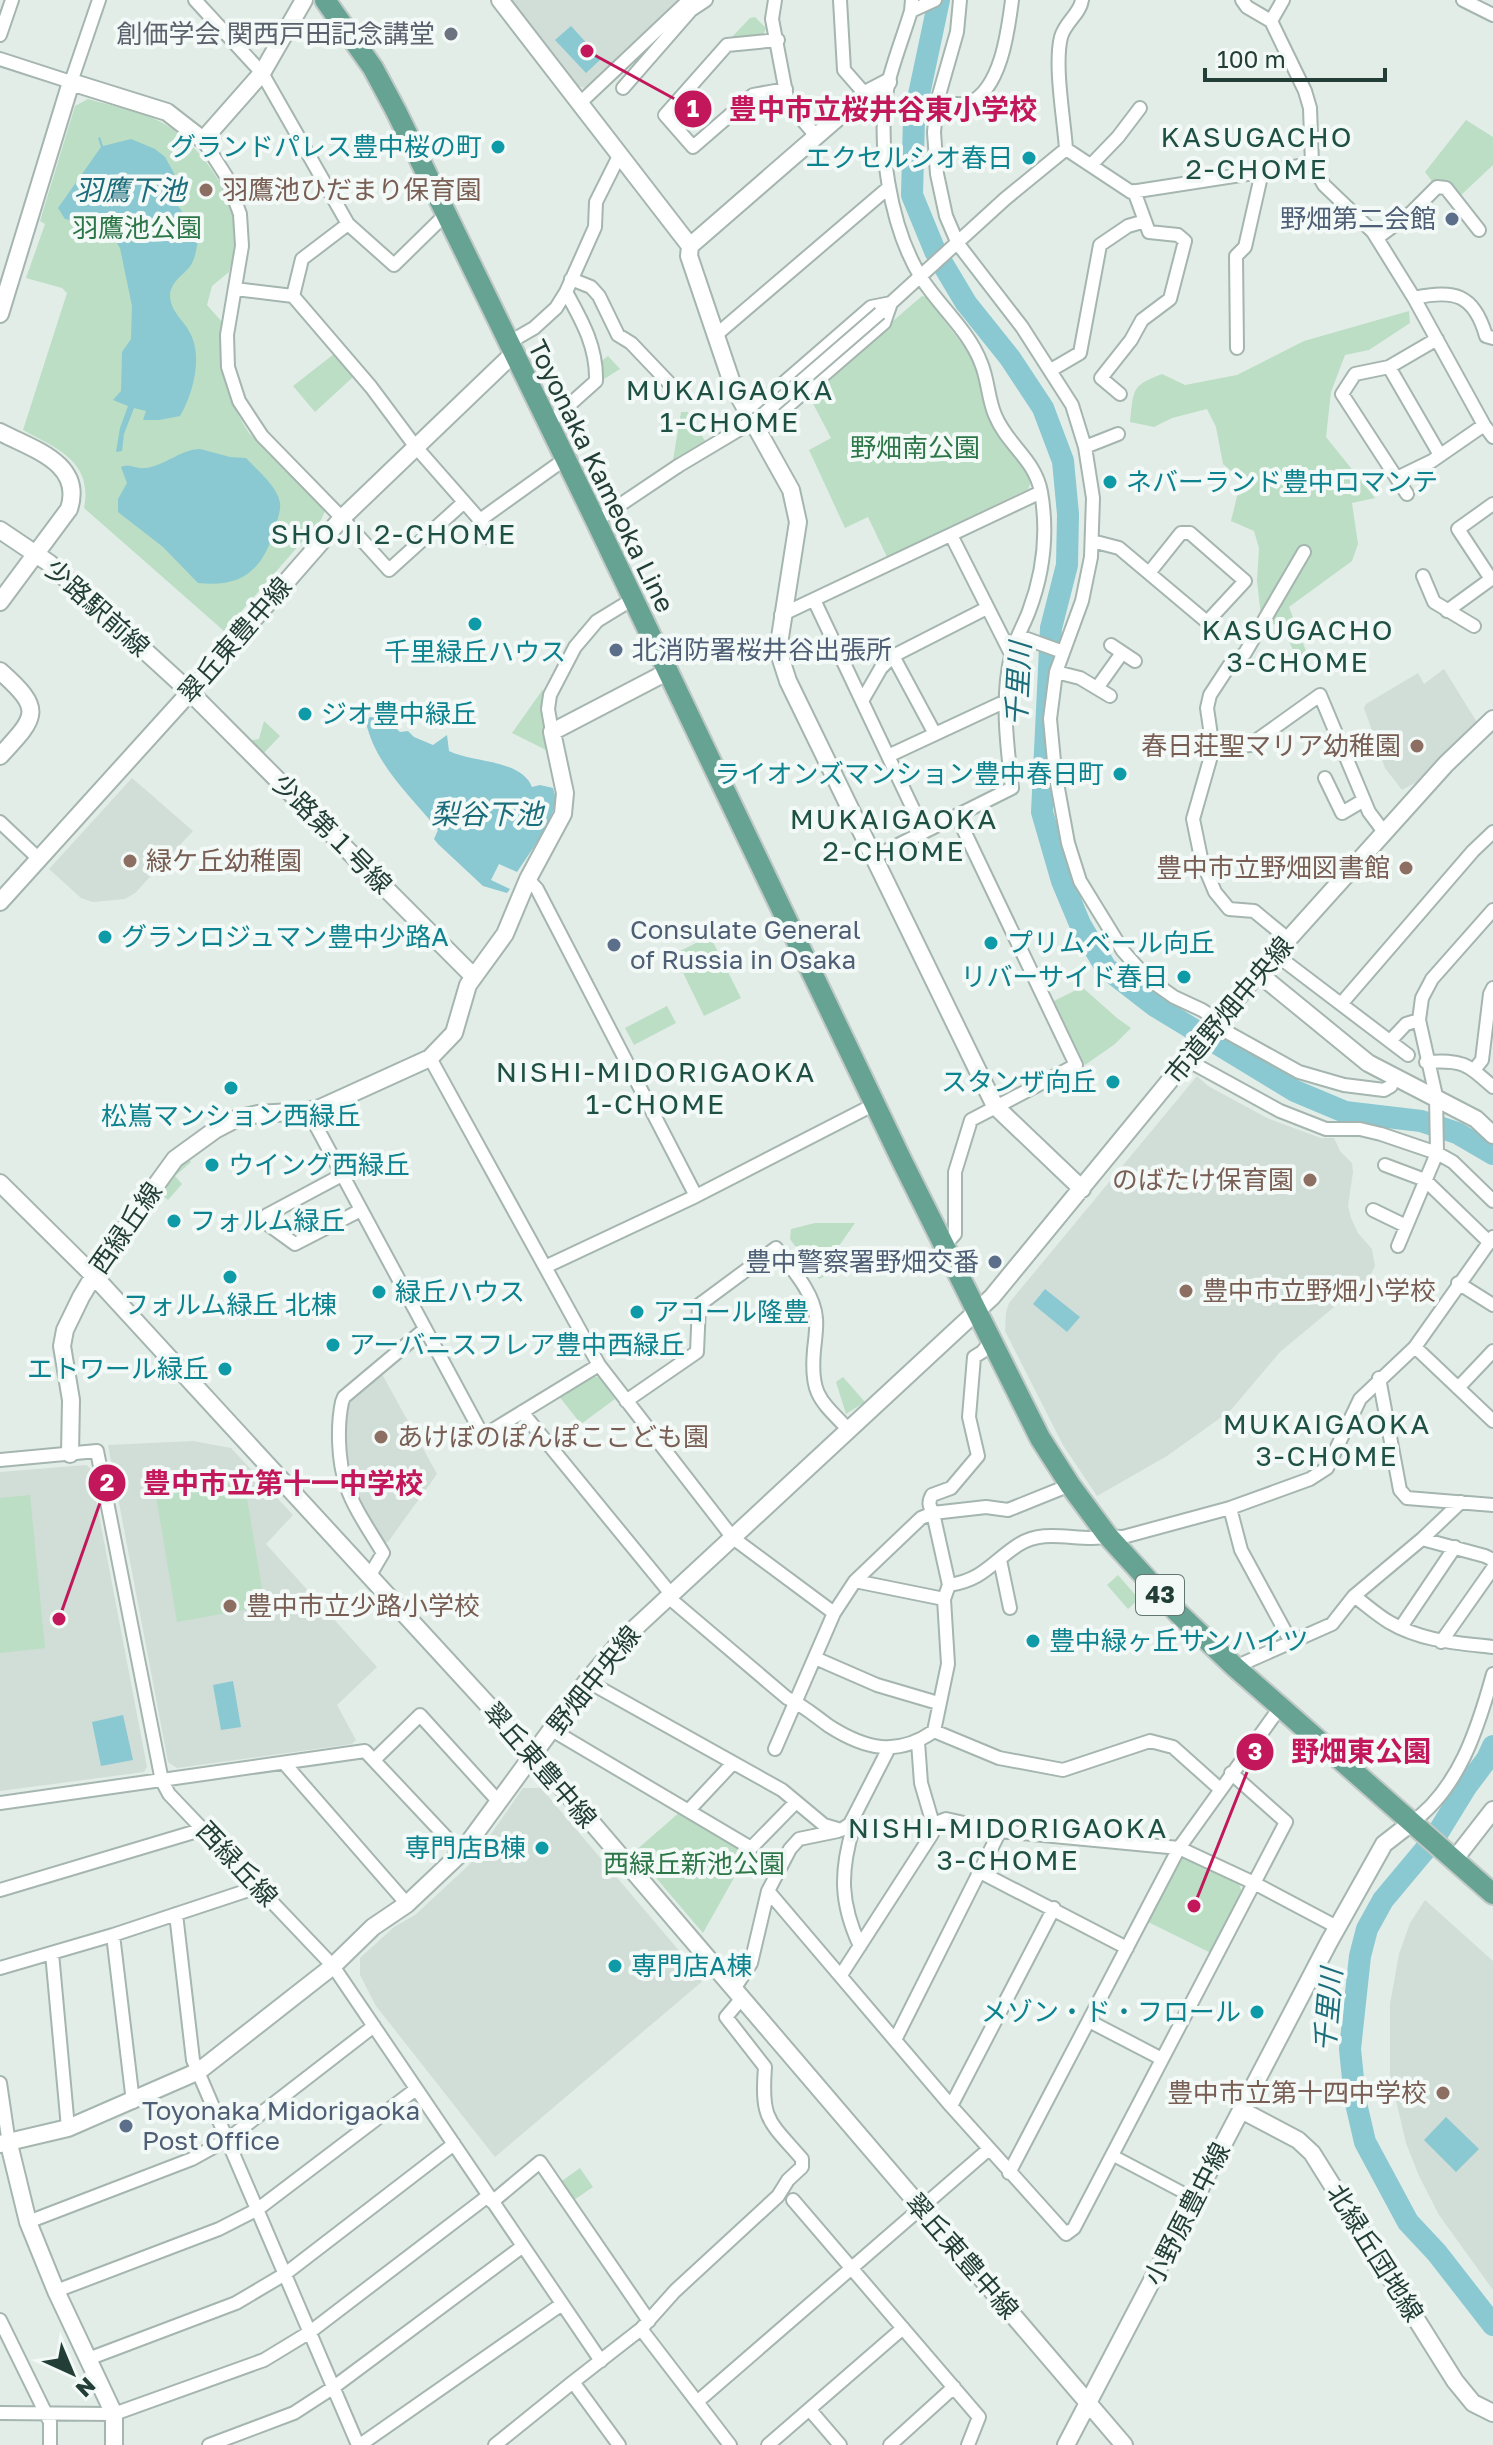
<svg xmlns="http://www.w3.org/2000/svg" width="1493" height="2445" font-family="'Golos Text','Noto Sans JP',sans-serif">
<rect width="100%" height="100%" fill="#e3ede8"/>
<path fill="#d1ddd7" d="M512 0H679L586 88 577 86 521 16Z
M1444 669 1478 724 1426 777 1402 790 1385 768 1364 708 1366 704 1418 673 1424 684Z
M132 778 193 831 135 893 125 899 93 902 81 898 49 869Z
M1197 1076 1208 1086 1269 1119 1321 1138H1334L1340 1151 1352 1163 1353 1172 1348 1206 1351 1218 1358 1233 1372 1249 1375 1266 1369 1278 1280 1352 1230 1411 1167 1456 1097 1496 1063 1445 1005 1331 1006 1312 1009 1303Z
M382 1374 437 1474 388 1542 382 1543 350 1488 346 1461V1413L349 1403Z
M193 1441 231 1448 293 1515 266 1544 377 1667 337 1705 356 1740 352 1744 177 1768 168 1762 108 1445Z
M86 1465 90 1468 147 1767 144 1772 0 1791V1472Z
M523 1788H541L704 1980 495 2157 376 2006 360 1975V1958L394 1927 415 1915 470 1864Z
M1425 1900 1493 1961V2290L1439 2215 1419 2176 1406 2143 1390 2075V2004L1399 1954 1410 1923Z"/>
<path fill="#bbdec4" d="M755 17 766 28 763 36 729 40 750 18Z
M88 99C111 106 138 110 159 121 197 140 235 192 236 236 236 248 232 260 229 272L212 286 207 305 223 323C219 362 227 400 249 433L326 509 321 520 224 631 84 508C93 462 58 449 23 430L67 293 62 288 26 278 45 224 40 221 75 106Z
M1466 120 1493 137V165L1458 198 1434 184 1425 172Z
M922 296 926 297 973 358 986 399 1032 480 1028 489 887 557 868 517 845 528 809 450 831 438 808 394Z
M1409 311 1410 323 1369 350 1345 355 1331 392 1326 437 1375 498 1352 503 1358 544 1352 561 1289 607 1311 664 1300 667 1282 624 1262 625 1257 581 1259 548 1254 531 1231 521 1241 480 1223 464 1216 427 1207 409 1172 418 1154 427 1130 422C1134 390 1130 386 1162 374L1185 385 1237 375 1304 341Z
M334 354 353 377 315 412 293 386Z
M608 356 620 369 604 379V376L601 377 599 363Z
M681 412H688L705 441 673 460Z
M543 689 542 704 548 751 512 733Z
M264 721 280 736 261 756 246 741 259 739Z
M710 936 741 998 704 1016 674 954Z
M1082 987 1117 1018 1131 1028 1115 1044 1085 1065 1054 1001Z
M667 1006 676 1023 634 1045 625 1028Z
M186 1156 191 1162 175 1176 182 1184 168 1200 158 1192Z
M815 1223H855L827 1263 829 1274 819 1279 790 1239 791 1229Z
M589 1376 599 1377 615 1399 581 1424 558 1395Z
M843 1377 865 1402 846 1414 836 1382Z
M244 1481 265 1606 177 1622 156 1496Z
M30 1495 45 1648 0 1653V1498Z
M1118 1575 1139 1599 1128 1609 1107 1585Z
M681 1811 749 1851 703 1933 634 1852Z
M1186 1856 1239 1884 1242 1892 1211 1953 1146 1921 1179 1858Z
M580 2168 593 2187 571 2202 559 2183Z"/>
<path fill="#8ac8d2" d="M571 26 601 59 586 73 555 40Z
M100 137 103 146 131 139 155 149 165 157 174 173 178 206 199 235C197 244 196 257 191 265 184 275 171 281 170 295 170 312 184 320 190 333 203 357 193 394 180 416L159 420H143L146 411 134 408 124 434 122 451 116 452 120 428 128 406 113 400 121 391 122 352 131 339 132 306 120 248 109 231 94 224 65 219 58 208 101 147 98 138Z
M200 449 230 457 246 458C257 470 278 487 280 503 281 510 277 521 275 528 263 570 242 588 198 583L163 547 118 512V499L127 483 121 467C132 463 136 471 151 467 170 462 181 450 200 449Z
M370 717 385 718 400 732 408 731 414 737 433 745 447 735 449 751C473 763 521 759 532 787L540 785 553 788 557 802 544 832 517 872 499 864 491 880 510 889 507 893 483 886 438 844 434 839 438 830C411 796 375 765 366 722Z
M1045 1289 1080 1317 1067 1332 1033 1304Z
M233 1681 241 1727 221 1730 213 1685Z
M123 1715 133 1760 101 1766 92 1722Z
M1446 2117 1479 2149 1456 2172 1424 2140Z"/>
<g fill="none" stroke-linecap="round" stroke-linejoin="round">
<path stroke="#8ac8d2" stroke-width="22" d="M939 0 914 118 912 195 935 251 966 303 1010 358 1043 408 1063 461 1068 514 1067 565 1051 628 1042 812 1062 881 1080 924 1106 968 1155 1006 1295 1091 1345 1112 1421 1121 1457 1133 1493 1154
M1493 1746 1487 1759 1466 1787 1434 1839 1383 1900 1367 1929 1360 1956 1350 2049 1355 2099 1365 2142 1408 2222 1437 2253 1493 2325"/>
<defs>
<path id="pedestrian" d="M1112 2155 1184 2193"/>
<path id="minor" d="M195 0 262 73 348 224 394 265 446 214
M775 0 772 19 788 103 817 137
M840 0 844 70 865 94
M960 0 957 32 937 102 934 132 937 174 946 216 958 244 1022 327 1072 405 1085 447 1093 498 1091 557 1082 601 1056 672 1050 719 1055 772 1068 843 1080 881 1123 951 1147 978 1174 997 1202 1010 1213 1017 1227 1032 1299 1072 1344 1085 1384 1090 1391 1086
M1242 0 1247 7 1271 21 1305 91 1310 108 1312 164 1324 185 1373 232 1414 298 1484 425 1493 437
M1463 0 1493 15
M911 11 935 0
M1271 21 1283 0
M0 35 12 0
M778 40 727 45 665 115 693 147 753 95 786 89
M0 59 71 82 99 0
M623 88 691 10 706 0
M937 102C946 103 960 106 969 103 1001 89 1008 31 1012 0
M580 103 689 0
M203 140 226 176 240 214 242 246 227 335 228 367 239 401 262 436 342 518 389 570 463 503
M1066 149C1064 119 1054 65 1061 37 1065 22 1080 14 1082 0
M1091 165 1118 137 1140 108
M1377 238 1412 212 1437 187 1446 188 1479 230
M571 279 591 287 599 296 618 335 631 343 672 386
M235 289 293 296 371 387 415 446 480 520 491 539
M293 296 302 259 348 224
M1414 298C1454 289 1474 294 1486 336L1493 338
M880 313 1005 199 1066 149 1131 192 1312 164
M716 335 888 188
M508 343 534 328 556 308 566 292 595 227 596 202 620 154
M1237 348 1236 256 1245 247 1262 172
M1389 367 1440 455
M1051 370 1080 353 1100 245 1128 226 1145 221
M1120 394 1101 378 1131 340 1142 320 1170 299 1185 241 1178 235 1149 232 1134 191
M749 413 871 307 891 303 884 323 759 431
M548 424 596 381C597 347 582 321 566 292
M1085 447 1118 434
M1397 478 1432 461 1484 425
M1407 494 1342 394 1355 374 1389 367 1437 339
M480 520 565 459
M596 521 678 466
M951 535 1011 654
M1092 541 1119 548 1207 622 1245 581 1190 533H1181L1149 573
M1423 576 1434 602 1474 626
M814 600 924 832
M1447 611 1491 579 1458 529 1493 504
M781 615 1041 492
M1019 636 1063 652
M1111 645 1135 661
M893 656 935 734
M1056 672 1080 678 1110 696
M1097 688 1122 653
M862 701 881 668 893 656 987 608
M552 732 548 709 550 695 575 647 597 621 633 599
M1213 749 1250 745 1320 695 1369 812 1384 832
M888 756 1006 701
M1325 778 1342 813 1364 800
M0 822 39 859
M874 857 1012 788C1007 746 1001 698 1011 656 1014 641 1024 625 1029 611 1043 574 1048 532 1041 492 1035 459 1007 445 995 415 988 399 988 379 981 363 969 331 940 307 922 279 890 228 875 139 889 80 895 57 904 34 911 11L912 0
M528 879 537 889 696 1196
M1288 939 1254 911 1229 909 1215 892 1201 858 1193 819 1213 749 1207 708 1210 695 1229 666 1245 653 1304 552
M1275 954 1408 1055
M1341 1004 1473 851 1493 832
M1390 1041 1406 1024 1419 1020
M430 1058 599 1365 733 1538 834 1613
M1187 1060 1280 1111 1326 1129H1360L1381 1134 1437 1153 1453 1162 1493 1201
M1426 1062C1463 1060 1466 1063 1493 1087
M1474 1070 1482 1060 1490 994 1493 988
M308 1111 483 1436 599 1365
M1385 1165 1425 1180 1489 1242H1493
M342 1175 267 1215 266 1223 295 1244 361 1210
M1373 1210 1406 1226
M945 1245 955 1234V1172L971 1120 1076 1065 957 816
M1398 1246 1437 1153 1436 1096 1419 1020 1422 998 1432 979 1493 910
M545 1267 696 1196 875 1104
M1458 1283 1493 1305
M1415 1347 1493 1421
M1379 1378 1400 1490 1407 1498 1493 1505
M1458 1388 1493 1351
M626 1401 697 1352 699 1305 776 1248C791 1268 814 1292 816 1318 817 1328 815 1340 814 1350 810 1395 820 1400 850 1431
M522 1412 671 1594 674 1602 787 1698C803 1705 815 1716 829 1726 865 1749 897 1757 934 1731L948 1664 944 1599 949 1585 933 1513C929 1506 928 1502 932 1495L951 1488 978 1456 969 1417 974 1357 982 1352 992 1340
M0 1460 97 1451 162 1781 169 1794 333 1966 601 2361
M1230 1508 1241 1550 1291 1642
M1422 1539 1485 1556 1493 1560
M1000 1560 1010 1608
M370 1575 383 1553C370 1531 354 1509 346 1485 338 1461 337 1426 342 1402L344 1397 425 1329
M855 1581 944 1599
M949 1585C983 1580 992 1562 1018 1545 1041 1530 1066 1538 1092 1538 1102 1538 1111 1536 1123 1537L1230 1508 1310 1479 1327 1468 1360 1399 1415 1347 1493 1237
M1354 1596C1365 1604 1377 1615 1389 1622 1421 1641 1457 1643 1493 1647
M1401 1627 1455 1547
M1441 1642 1493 1568
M815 1658 877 1685 938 1703
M1235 1667 1332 1624 1354 1596 1422 1539 1461 1502
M587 1681 782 1790 824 1825 841 1830 850 1824 889 1748
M552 1730 751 1848 795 1803
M934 1731 999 1758 1063 1770 1150 1741 1173 1747 1220 1789
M775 1749 834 1613 855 1581 921 1518 933 1513 986 1507 1008 1510 1070 1485
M374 1760 420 1715 499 1802
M284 1763 407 1904
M0 1803 365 1751 461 1853
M689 1810 733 1763
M1411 1823C1459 1789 1478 1728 1493 1674
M850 1824 853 1828C840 1872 840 1903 860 1946
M933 1824 946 1819 1000 1831 1179 1848 1254 1883 1337 1927
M980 1872 1127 1948
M0 1890 204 1829
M768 1891 951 2106 1066 2234 1074 2228 1286 1822 1231 1773
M176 1914 193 2060 358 2445
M113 1935 133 2102
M52 1953 68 2128
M0 1968 113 1935 258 1887
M841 1975 932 1834 933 1824 921 1783 918 1742
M734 1989 751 1963 768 1891 790 1849 799 1839 838 1831
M1089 2021 1162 2059
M896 2038 1000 1831
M0 2083 9 2144
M951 2106 1054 1908
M1009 2173 1179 1848 1281 1706
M793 2200 979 2417 968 2445
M492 2202 540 2162 649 2321
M28 2222 192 2159 228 2139 374 2026
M56 2291 219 2229 258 2209 416 2089
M0 2320 50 2422V2445
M88 2359 236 2303 285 2274 454 2144
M697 2402 989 2149
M810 2410 840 2445
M0 2413 114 2414 264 2360 310 2332 488 2196
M209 2445 294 2413 334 2387 523 2246
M360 2445 562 2304
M495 2445 573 2382
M619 2445 573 2382 641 2329
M730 2445 641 2329 675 2291 778 2196 788 2180 802 2167V2159C768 2120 761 2120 765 2067L726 2017 742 1998
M768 2445 903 2328
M890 2445 954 2387"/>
<path id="tertiary" d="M500 0 690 246
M888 82 865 94 690 246 689 256 733 386 791 490 798 522 778 650 788 681 995 1106 1082 1189
M0 314 71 82 167 112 203 140 262 73 304 0
M0 432C32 449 84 463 69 509L0 602
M0 530 49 563 190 692 473 976
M0 671C44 710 37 716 0 756
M0 902 190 692 342 518 513 354
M1258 973 1368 1063 1476 1119 1493 1135
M0 1183 93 1275 534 1755 1124 2445
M70 1454 71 1400 62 1346 65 1330 81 1297 109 1250 175 1159 215 1130 236 1119 258 1114 308 1111 320 1108 430 1058 454 1033 468 985 505 934 528 879 563 814 565 793 552 732 667 672
M1454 1860 1493 1810
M1241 2110 1298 2140 1312 2153 1455 2381 1473 2403 1493 2413
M0 2144 68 2128 199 2071 333 1966 373 1927 407 1904 461 1853 587 1681 621 1641 992 1297 1258 973 1446 764 1493 719
M9 2144 28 2222 56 2291 114 2414V2445
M1066 2445 1329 1942 1384 1844 1411 1823"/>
<path id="primary" d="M325 0 373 68 396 111 596 521 902 1161 1040 1438 1070 1485 1107 1535 1177 1612 1235 1667 1493 1894"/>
</defs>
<use href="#pedestrian" stroke="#a5b5af" stroke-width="14"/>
<use href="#minor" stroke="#a5b5af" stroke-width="16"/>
<use href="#tertiary" stroke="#a5b5af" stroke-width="20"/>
<use href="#primary" stroke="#c1c9c7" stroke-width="24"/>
<use href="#pedestrian" stroke="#fff" stroke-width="10"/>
<use href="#minor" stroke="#fff" stroke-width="12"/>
<use href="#tertiary" stroke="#fff" stroke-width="16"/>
<use href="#primary" stroke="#67a393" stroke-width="20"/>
<defs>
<path id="minor-bridge" d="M678 466 760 417 880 313"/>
</defs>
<use href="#minor-bridge" stroke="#a5b5af" stroke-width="16" stroke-linecap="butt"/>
<use href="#minor-bridge" stroke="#fff" stroke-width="12"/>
</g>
<circle fill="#6b7280" stroke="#f3f9f6" stroke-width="3" cx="451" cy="34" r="8"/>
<g fill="#0f9aa8" stroke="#f3f9f6" stroke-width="3">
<circle cx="498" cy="147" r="8"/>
<circle cx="1029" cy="158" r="8"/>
<circle cx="1110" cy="482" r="8"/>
<circle cx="475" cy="624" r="8"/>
<circle cx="305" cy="714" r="8"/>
<circle cx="1120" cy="774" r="8"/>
<circle cx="105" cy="937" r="8"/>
<circle cx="991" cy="943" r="8"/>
<circle cx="1184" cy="977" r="8"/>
<circle cx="1113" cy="1082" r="8"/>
<circle cx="231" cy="1088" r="8"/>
<circle cx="212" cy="1165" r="8"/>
<circle cx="174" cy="1221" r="8"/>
<circle cx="230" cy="1277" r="8"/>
<circle cx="379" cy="1292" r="8"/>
<circle cx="637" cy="1312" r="8"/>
<circle cx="333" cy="1345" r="8"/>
<circle cx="225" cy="1369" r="8"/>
<circle cx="1033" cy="1641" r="8"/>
<circle cx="542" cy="1848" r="8"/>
<circle cx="615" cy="1966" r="8"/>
<circle cx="1257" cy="2012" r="8"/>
</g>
<g fill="#8d6e63" stroke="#f3f9f6" stroke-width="3">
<circle cx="206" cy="190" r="8"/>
<circle cx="1417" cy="746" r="8"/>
<circle cx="130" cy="861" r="8"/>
<circle cx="1406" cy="868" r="8"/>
<circle cx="1310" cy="1180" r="8"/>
<circle cx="1186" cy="1291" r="8"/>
<circle cx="381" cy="1437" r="8"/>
<circle cx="230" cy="1606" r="8"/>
<circle cx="1443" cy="2093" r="8"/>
</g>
<g fill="#5c6f8a" stroke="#f3f9f6" stroke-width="3">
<circle cx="1452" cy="219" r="8"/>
<circle cx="616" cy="650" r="8"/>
<circle cx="614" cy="945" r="8"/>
<circle cx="995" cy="1262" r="8"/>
<circle cx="126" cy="2126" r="8"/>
</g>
<g text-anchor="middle" stroke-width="8" stroke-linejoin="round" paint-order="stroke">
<rect fill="#f3f9f6" stroke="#617670" stroke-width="2" x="1136" y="1575" width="48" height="40" rx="6"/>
<g font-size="24" font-weight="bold" fill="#223e36">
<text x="1160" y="1603">43</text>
</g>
<g font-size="26" fill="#5b616d" stroke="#f3f9f6" text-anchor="end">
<text x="435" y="43">創価学会 関西戸田記念講堂</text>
</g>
<g font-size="26" fill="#0d838f" stroke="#f3f9f6" text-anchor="start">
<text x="482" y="156" text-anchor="end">グランドパレス豊中桜の町</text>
<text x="1013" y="167" text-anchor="end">エクセルシオ春日</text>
<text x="1126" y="491">ネバーランド豊中ロマンテ</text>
<text x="475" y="661" text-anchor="middle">千里緑丘ハウス</text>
<text x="321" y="723">ジオ豊中緑丘</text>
<text x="1104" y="783" text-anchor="end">ライオンズマンション豊中春日町</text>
<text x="121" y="946">グランロジュマン豊中少路A</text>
<text x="1007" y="952">プリムベール向丘</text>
<text x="1168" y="986" text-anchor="end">リバーサイド春日</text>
<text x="1097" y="1091" text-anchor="end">スタンザ向丘</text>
<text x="231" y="1125" text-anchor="middle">松嶌マンション西緑丘</text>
<text x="228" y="1174">ウイング西緑丘</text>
<text x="190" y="1230">フォルム緑丘</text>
<text x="395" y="1301">緑丘ハウス</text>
<text x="230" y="1314" text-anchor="middle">フォルム緑丘 北棟</text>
<text x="653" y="1321">アコール隆豊</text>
<text x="349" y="1354">アーバニスフレア豊中西緑丘</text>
<text x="209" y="1378" text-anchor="end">エトワール緑丘</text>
<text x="1049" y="1650">豊中緑ヶ丘サンハイツ</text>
<text x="526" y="1857" text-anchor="end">専門店B棟</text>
<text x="631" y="1975">専門店A棟</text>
<text x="1241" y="2021" text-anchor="end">メゾン・ド・フロール</text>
</g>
<g font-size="26" fill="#785e54" stroke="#f3f9f6" text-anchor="start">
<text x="222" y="199">羽鷹池ひだまり保育園</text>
<text x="1401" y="755" text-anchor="end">春日荘聖マリア幼稚園</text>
<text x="146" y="870">緑ケ丘幼稚園</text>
<text x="1390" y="877" text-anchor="end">豊中市立野畑図書館</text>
<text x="1294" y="1189" text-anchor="end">のばたけ保育園</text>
<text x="1202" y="1300">豊中市立野畑小学校</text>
<text x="397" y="1446">あけぼのぽんぽここども園</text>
<text x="246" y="1615">豊中市立少路小学校</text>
<text x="1427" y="2102" text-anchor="end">豊中市立第十四中学校</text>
</g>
<g font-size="26" fill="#4e5e75" stroke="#f3f9f6" text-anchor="start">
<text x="1436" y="228" text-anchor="end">野畑第二会館</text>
<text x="632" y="659">北消防署桜井谷出張所</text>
<text x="630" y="939">Consulate General<tspan x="630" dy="30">of Russia in Osaka</tspan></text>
<text x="979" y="1271" text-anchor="end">豊中警察署野畑交番</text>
<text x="142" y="2120">Toyonaka Midorigaoka<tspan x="142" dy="30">Post Office</tspan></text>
</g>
<g font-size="26" fill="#2c7647" stroke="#f3f9f6">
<text x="137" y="237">羽鷹池公園</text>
<text x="915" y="457">野畑南公園</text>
<text x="694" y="1873">西緑丘新池公園</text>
</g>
<g font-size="26" fill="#223e36" stroke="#f3f9f6">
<text transform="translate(601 476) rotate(64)" y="9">Toyonaka Kameoka Line</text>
<text transform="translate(97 608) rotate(42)" y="9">少路駅前線</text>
<text transform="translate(235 640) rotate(-49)" y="9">翠丘東豊中線</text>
<text transform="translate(332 834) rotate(45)" y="9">少路第１号線</text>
<text transform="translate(1229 1010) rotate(-50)" y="9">市道野畑中央線</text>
<text transform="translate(126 1228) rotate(-55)" y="9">西緑丘線</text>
<text transform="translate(594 1680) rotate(-51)" y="9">野畑中央線</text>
<text transform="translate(540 1765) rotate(49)" y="9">翠丘東豊中線</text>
<text transform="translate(237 1864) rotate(47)" y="9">西緑丘線</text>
<text transform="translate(1187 2214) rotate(-63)" y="9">小野原豊中線</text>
<text transform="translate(1375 2253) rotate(58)" y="9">北緑丘団地線</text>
<text transform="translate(962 2256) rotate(49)" y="9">翠丘東豊中線</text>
</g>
<g font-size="28" letter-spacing="2" fill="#1e5144" stroke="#f3f9f6">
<text x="1257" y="147">KASUGACHO<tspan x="1257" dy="32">2-CHOME</tspan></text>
<text x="730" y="400">MUKAIGAOKA<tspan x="730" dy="32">1-CHOME</tspan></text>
<text x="394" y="544">SHOJI 2-CHOME</text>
<text x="1298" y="640">KASUGACHO<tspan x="1298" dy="32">3-CHOME</tspan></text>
<text x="894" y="829">MUKAIGAOKA<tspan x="894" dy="32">2-CHOME</tspan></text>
<text x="656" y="1082">NISHI-MIDORIGAOKA<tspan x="656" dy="32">1-CHOME</tspan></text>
<text x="1327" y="1434">MUKAIGAOKA<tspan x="1327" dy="32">3-CHOME</tspan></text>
<text x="1008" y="1838">NISHI-MIDORIGAOKA<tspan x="1008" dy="32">3-CHOME</tspan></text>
</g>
<g font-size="28" font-style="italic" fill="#1b6d7b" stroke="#f3f9f6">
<text x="130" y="200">羽鷹下池</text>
<text transform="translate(1018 684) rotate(-87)" y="10">千里川</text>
<text x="487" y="824">梨谷下池</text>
<text transform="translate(1328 2010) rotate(-85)" y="10">千里川</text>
</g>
</g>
<path fill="none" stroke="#c2185b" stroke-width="3" d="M587 51L693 109M59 1619L107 1483M1194 1906L1255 1752"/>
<g fill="#c2185b" stroke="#f3f9f6" stroke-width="3">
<circle cx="587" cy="51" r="8"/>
<circle cx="59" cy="1619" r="8"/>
<circle cx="1194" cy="1906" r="8"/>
<circle cx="693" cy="109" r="20"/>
<circle cx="107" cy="1483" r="20"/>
<circle cx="1255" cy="1752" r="20"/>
</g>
<g font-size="24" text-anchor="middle" font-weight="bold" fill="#fff">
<text x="693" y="117">1</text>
<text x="107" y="1491">2</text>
<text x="1255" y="1760">3</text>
</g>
<g font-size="28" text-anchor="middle" font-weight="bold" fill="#c2185b" stroke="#f3f9f6" stroke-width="8" stroke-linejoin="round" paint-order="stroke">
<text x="883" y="119">豊中市立桜井谷東小学校</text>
<text x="283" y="1493">豊中市立第十一中学校</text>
<text x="1361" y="1761">野畑東公園</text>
</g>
<g transform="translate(72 2373) rotate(136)" stroke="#f3f9f6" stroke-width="6" paint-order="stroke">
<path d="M0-6L14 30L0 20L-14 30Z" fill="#223e36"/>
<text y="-12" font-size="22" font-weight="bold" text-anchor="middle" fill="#223e36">N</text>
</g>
<path d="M1205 68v12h180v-12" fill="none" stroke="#223e36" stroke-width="4"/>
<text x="1217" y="68" font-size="24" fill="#223e36" stroke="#f3f9f6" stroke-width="6" paint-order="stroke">100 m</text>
</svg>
